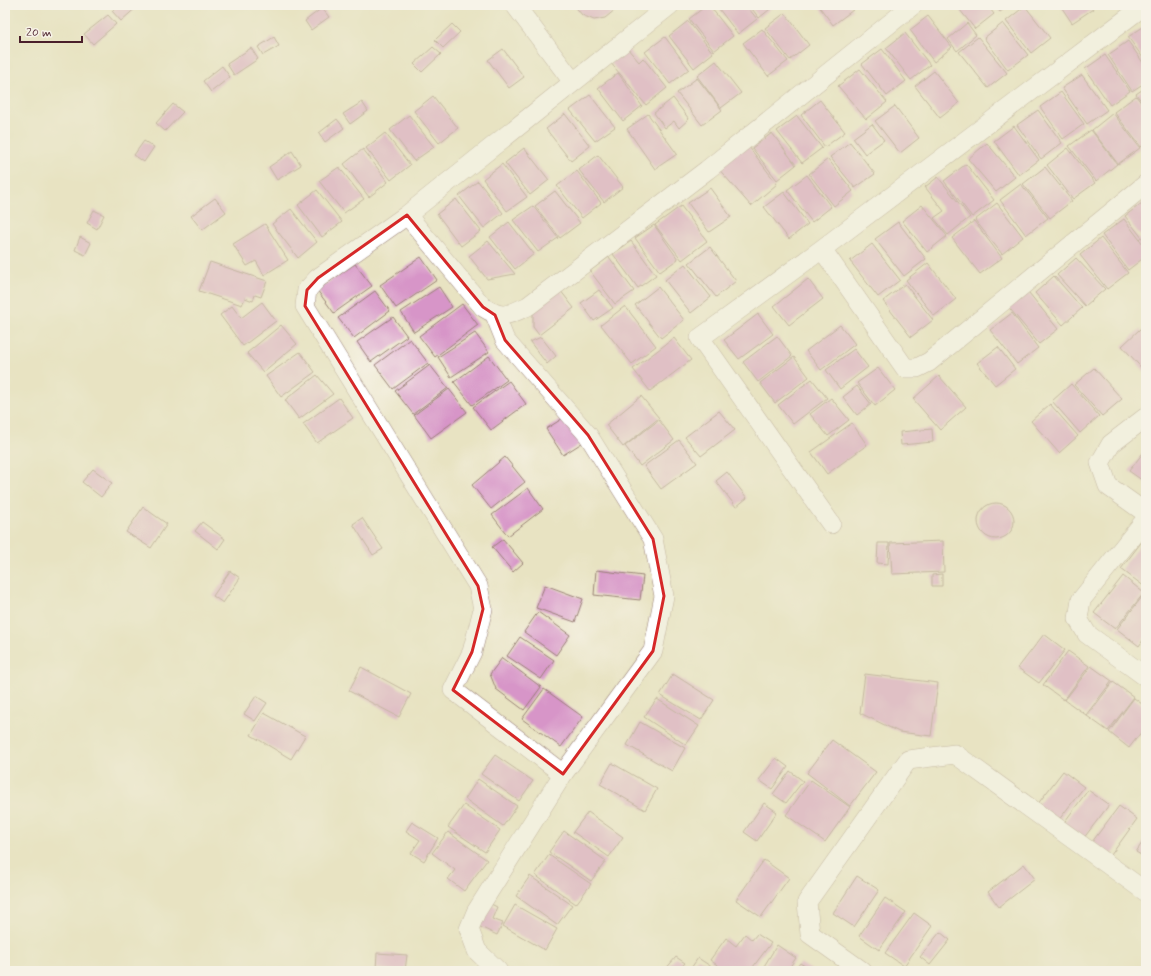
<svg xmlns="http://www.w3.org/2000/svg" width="1151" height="976" font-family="Mynerve,sans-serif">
<rect width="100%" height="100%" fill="#f7f3e8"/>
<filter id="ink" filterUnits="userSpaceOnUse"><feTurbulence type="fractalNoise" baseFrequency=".025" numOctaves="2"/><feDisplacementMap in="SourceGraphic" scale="8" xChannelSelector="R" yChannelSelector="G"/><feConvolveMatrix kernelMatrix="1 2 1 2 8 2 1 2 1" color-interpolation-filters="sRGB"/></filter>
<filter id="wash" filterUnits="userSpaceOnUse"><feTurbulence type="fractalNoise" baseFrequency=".012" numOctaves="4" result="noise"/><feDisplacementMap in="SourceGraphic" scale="16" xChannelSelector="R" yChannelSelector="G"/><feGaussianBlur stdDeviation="0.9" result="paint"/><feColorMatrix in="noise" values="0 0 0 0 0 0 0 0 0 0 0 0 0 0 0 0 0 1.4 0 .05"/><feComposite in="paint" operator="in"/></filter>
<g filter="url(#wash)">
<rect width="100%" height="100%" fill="#e8e3c2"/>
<g id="blocks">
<path fill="#d795c8" d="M119 5H139L121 21 112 11Z
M574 5H612L616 9 605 18 594 20 582 15Z
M707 5H709L733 36 714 51 689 19Z
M716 5H746L757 19 738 34Z
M749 5H775L759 18Z
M818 5H849L853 10 833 25Z
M956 5H987L994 14 975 29Z
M994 5H1009L1000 12Z
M1060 5H1090L1093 9 1072 23Z
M1025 6 1050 38 1031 53 1006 21Z
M322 8 329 17 311 30 305 21Z
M785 13 809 45 790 60 765 28Z
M108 15 116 24 93 44 84 34Z
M928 16 952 47 934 62 910 30Z
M688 21 713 53 694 68 669 36Z
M967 23 976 35 957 51 948 39Z
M1003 23 1028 55 1008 70 984 38Z
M452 24 460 32 443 48 435 40Z
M1146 25V62L1128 37Z
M762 29 788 61 768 76 743 43Z
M905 33 930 65 911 80 886 48Z
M274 37 279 46 263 55 258 47Z
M665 37 689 69 670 84 645 52Z
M978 37 1007 73 988 88 959 52Z
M1128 41 1146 67V82L1132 91 1108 55Z
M433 47 441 54 422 72 414 64Z
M251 48 258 59 234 75 227 64Z
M627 48 639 62 643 58 667 88 646 105 610 62Z
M503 49 524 77 509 88 488 60Z
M882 49 906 81 887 96 862 64Z
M1105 55 1130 91 1110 105 1085 69Z
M716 61 741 93 721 108 697 76Z
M222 66 230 77 211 92 203 81Z
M860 69 887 102 866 119 838 86Z
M934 71 959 103 940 118 915 86Z
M618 73 642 106 623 121 598 88Z
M1082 75 1107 110 1087 124 1062 88Z
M697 78 722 110 702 125 677 93Z
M1146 87V107L1136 94Z
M1061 92 1084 124 1063 139 1040 107Z
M590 95 615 127 595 141 570 110Z
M433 96 458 128 439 143 414 111Z
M1136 96 1146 109V143L1141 147 1114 112Z
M673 98 689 119 679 128 674 121 665 128 654 113Z
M820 100 845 132 825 147 801 115Z
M362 102 368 111 350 124 343 114Z
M173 104 183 112 165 131 156 123Z
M895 106 919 138 900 153 875 121Z
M1038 110 1062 143 1041 159 1017 125Z
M1113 113 1140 148 1118 164 1092 130Z
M565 114 590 146 571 161 546 129Z
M648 114 677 154 655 169 627 129Z
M409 115 434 147 414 161 390 130Z
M797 116 822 148 802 163 777 131Z
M337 119 344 128 325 142 319 133Z
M872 124 884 140 865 154 853 138Z
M1014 126 1039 160 1019 175 994 141Z
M1091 130 1117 164 1096 181 1069 146Z
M385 133 410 165 391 180 366 148Z
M772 133 796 165 777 180 752 148Z
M144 141 154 147 144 162 134 155Z
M850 142 875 174 855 188 830 157Z
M746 143 777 184 751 206 717 167Z
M987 143 1015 177 996 192 968 159Z
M524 148 549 180 530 195 505 163Z
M1068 148 1095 183 1073 199 1047 165Z
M363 149 388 182 369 197 344 164Z
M292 151 301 165 277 180 269 167Z
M598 155 623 187 604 202 579 170Z
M828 159 853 191 834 206 809 174Z
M502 164 527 197 507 211 483 179Z
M966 164 994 200 972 217 944 181Z
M339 167 364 199 344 213 319 181Z
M1045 167 1072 201 1050 218 1023 184Z
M577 171 601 203 582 218 557 186Z
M807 175 831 207 812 222 787 190Z
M938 177 970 217 948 235 934 218 944 211 925 187Z
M478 181 503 213 484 228 459 196Z
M1021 184 1048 218 1026 235 1000 200Z
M710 188 731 217 709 232 688 203Z
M317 190 342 222 322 237 298 205Z
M555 191 580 223 560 238 535 206Z
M784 192 808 224 789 239 764 207Z
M215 198 226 212 202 230 191 216Z
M456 199 481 231 461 246 437 214Z
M1146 200V243L1125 216Z
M997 203 1023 237 1002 254 975 220Z
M922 205 947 236 927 252 902 221Z
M533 206 558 238 538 252 513 220Z
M681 206 707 241 682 260 655 225Z
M291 209 317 242 298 258 272 224Z
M94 210 104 215 97 229 87 223Z
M1124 219 1146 248V256L1128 270 1102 235Z
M974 221 1002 258 980 274 952 238Z
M509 222 534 254 515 269 490 237Z
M898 222 926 259 904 276 875 239Z
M265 224 288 260 264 275 256 261 247 266 233 244Z
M654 225 678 259 660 272 635 238Z
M80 237 91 243 85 255 75 250Z
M1101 238 1128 273 1107 289 1080 255Z
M488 241 515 274 487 279 469 256Z
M631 241 656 275 638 288 613 254Z
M872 244 900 280 878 297 850 261Z
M710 247 736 281 716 297 689 263Z
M421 257 437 280 396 308 380 285Z
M609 257 634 291 615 304 590 271Z
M1076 258 1105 289 1085 306 1057 275Z
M210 262 267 281 261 297 255 295 253 301 245 298 242 305 199 291Z
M928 263 956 299 934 316 906 280Z
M355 264 372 286 334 313 317 290Z
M685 264 711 297 691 313 665 280Z
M1054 276 1082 308 1063 325 1035 293Z
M808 279 823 299 789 325 774 306Z
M905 284 933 320 911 337 883 301Z
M557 286 574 308 539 335 533 327V305Z
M439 287 452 307 414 332 401 312Z
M658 287 684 320 661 338 635 305Z
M1025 288 1058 329 1039 344 1006 304Z
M599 290 613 308 594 321 581 303Z
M375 291 390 311 354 338 338 318Z
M262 302 276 321 243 346 220 315 232 306 241 318Z
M462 304 478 325 435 357 419 336Z
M625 306 656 346 632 364 601 325Z
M1012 313 1038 348 1017 364 990 330Z
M758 314 773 334 739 359 724 340Z
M393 317 407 336 371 362 357 342Z
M281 325 297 344 263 372 247 353Z
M840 325 855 344 821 370 806 351Z
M1140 329 1146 336V373L1122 346Z
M475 333 489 352 451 377 438 357Z
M777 336 792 356 758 382 743 362Z
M541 337 556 356 547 364 530 342Z
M674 338 691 360 650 391 633 369Z
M410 339 428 363 393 389 375 365Z
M998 347 1015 369 995 385 977 363Z
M854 349 868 367 840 389 826 370Z
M300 352 315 372 281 397 266 376Z
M489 356 507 380 472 405 454 382Z
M794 357 809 377 775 403 760 383Z
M430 365 448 388 413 414 395 391Z
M878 368 895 390 875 406 857 383Z
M1094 368 1122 399 1102 416 1074 385Z
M317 375 333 394 299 419 285 400Z
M939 376 966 407 940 430 913 399Z
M812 379 827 398 793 424 778 405Z
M509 381 526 404 491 430 473 407Z
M1071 384 1099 416 1080 433 1052 401Z
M857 386 871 404 857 415 843 397Z
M449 389 467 412 431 438 414 415Z
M641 396 659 418 623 447 606 425Z
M339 398 353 418 317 443 303 424Z
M831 398 849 420 828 436 810 414Z
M1050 404 1078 436 1059 453 1031 421Z
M719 411 735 430 701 456 685 437Z
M568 415 585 441 563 455 546 429Z
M659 420 674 440 640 466 625 446Z
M852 423 867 445 827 474 811 452Z
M932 429 933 442 901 445 900 432Z
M679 440 697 463 661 489 644 466Z
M1146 449V483L1129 471Z
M505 457 525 482 491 509 472 485Z
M93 469 112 483 101 497 82 482Z
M727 472 747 498 736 507 716 481Z
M528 488 543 509 508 536 492 515Z
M978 521a18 18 0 1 1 36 0a18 18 0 1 1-36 0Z
M143 507 167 524 151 548 126 532Z
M362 518 383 549 373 555 353 524Z
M202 522 225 539 218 549 195 531Z
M1146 536V585L1145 587 1121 569Z
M503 539 523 563 513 572 492 547Z
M943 541 944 572 892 574 890 543Z
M878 543H889L888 564 877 563Z
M596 570 643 576 640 600 594 595Z
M230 571 240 578 223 603 213 596Z
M942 574V586H932V575Z
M1123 576 1144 593 1115 629 1094 613Z
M545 585 583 599 575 622 536 608Z
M1146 592V636L1139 646 1117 629Z
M538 612 570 635 556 655 524 632Z
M1044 634 1065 650 1039 683 1018 668Z
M520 637 554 660 541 679 507 656Z
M1068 651 1089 666 1064 700 1043 685Z
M502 658 541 687 524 710 496 689 490 674Z
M1091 666 1112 681 1086 715 1065 700Z
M361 667 411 694 399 717 349 691Z
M673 674 714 700 701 720 660 695Z
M865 674 938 683 931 736 899 732 860 713Z
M1113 682 1134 697 1108 731 1087 716Z
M544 689 583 717 561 747 522 719Z
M256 696 267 703 255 721 244 714Z
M1134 698 1146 707V726L1129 748 1109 732Z
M657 699 699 726 686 745 644 717Z
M264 713 305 736 291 759 251 735Z
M640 722 685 748 672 771 627 745Z
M832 740 876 772 850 806 807 773Z
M495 755 533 781 519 801 481 774Z
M776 758 788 767 772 789 759 780Z
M612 763 657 789 645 810 600 784Z
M790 771 803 781 786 803 773 794Z
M1063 771 1084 787 1058 821 1037 805Z
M478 779 517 806 503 826 465 799Z
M811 780 850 807 825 842 786 815Z
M1088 790 1109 805 1083 839 1063 824Z
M764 803 777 812 757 841 744 832Z
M464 805 500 830 485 852 448 827Z
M1119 806 1137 819 1111 855 1092 842Z
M588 812 623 837 609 857 573 832Z
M412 822 438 838 424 861 411 853 420 840 406 831Z
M564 831 606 861 591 881 549 852Z
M448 832 487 860 464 891 448 879 455 870 432 853Z
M1146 837V858L1136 852Z
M549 855 591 884 576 904 535 875Z
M764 860 789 878 761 917 736 900Z
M1024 864 1035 879 999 907 988 892Z
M530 876 572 905 557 925 516 896Z
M857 876 879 890 854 927 833 913Z
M885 898 906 912 879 950 859 936Z
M489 903 497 907 492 919 503 923 497 935 478 926Z
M515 905 557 929 545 950 503 926Z
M914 913 932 926 904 966 885 953Z
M940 932 950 940 930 965 920 957Z
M745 934 752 940 757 934 771 943 750 971H726L710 960 726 938 736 946Z
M777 945 796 958 787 971H761Z
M377 953 407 955 405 971 376 969Z
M676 957 685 963 678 971H664Z
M698 958 718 971H689Z
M800 963 813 971H794Z"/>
</g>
</g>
<g filter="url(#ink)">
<use href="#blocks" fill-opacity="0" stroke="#998176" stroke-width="1"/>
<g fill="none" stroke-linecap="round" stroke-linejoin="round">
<defs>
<path id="street" d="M515 5 573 82
M407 215 483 307C503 320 508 315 528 306L707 170 913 5
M822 249 905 368H917L929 362 1146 184
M495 315 505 340 588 435 653 539 664 596 653 651 563 774
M1146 417 1111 444 1100 463 1108 486 1146 513
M1146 519 1081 600 1078 619 1087 634 1146 677
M831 524 700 338 822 249 1145 5
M498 971 477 951 469 929 476 912 563 774 453 690 472 652 483 609 478 586 305 306 307 290 318 278 407 215 670 5
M862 971 810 934 807 902 908 760 955 754 1146 892"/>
</defs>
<use href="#street" stroke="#998176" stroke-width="20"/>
<use href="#street" stroke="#fff" stroke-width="19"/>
</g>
</g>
<path d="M0 0H1151V976H0ZM407 215 483 307 495 315 505 340 588 435 653 539 664 596 653 651 563 774 453 690 472 652 483 609 478 586 305 306 307 290 318 278Z" fill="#e8e3c2" fill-opacity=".55" fill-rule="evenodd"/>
<path fill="none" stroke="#d62828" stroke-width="3" stroke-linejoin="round" d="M407 215 483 307 495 315 505 340 588 435 653 539 664 596 653 651 563 774 453 690 472 652 483 609 478 586 305 306 307 290 318 278Z"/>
<rect width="1151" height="976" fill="none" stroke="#f7f3e8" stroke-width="20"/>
<path d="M20 36v6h62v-6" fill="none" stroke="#4a1f2b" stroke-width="2"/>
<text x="26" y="36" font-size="12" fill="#4a1f2b" stroke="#f7f3e8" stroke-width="3" paint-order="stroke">20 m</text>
</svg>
